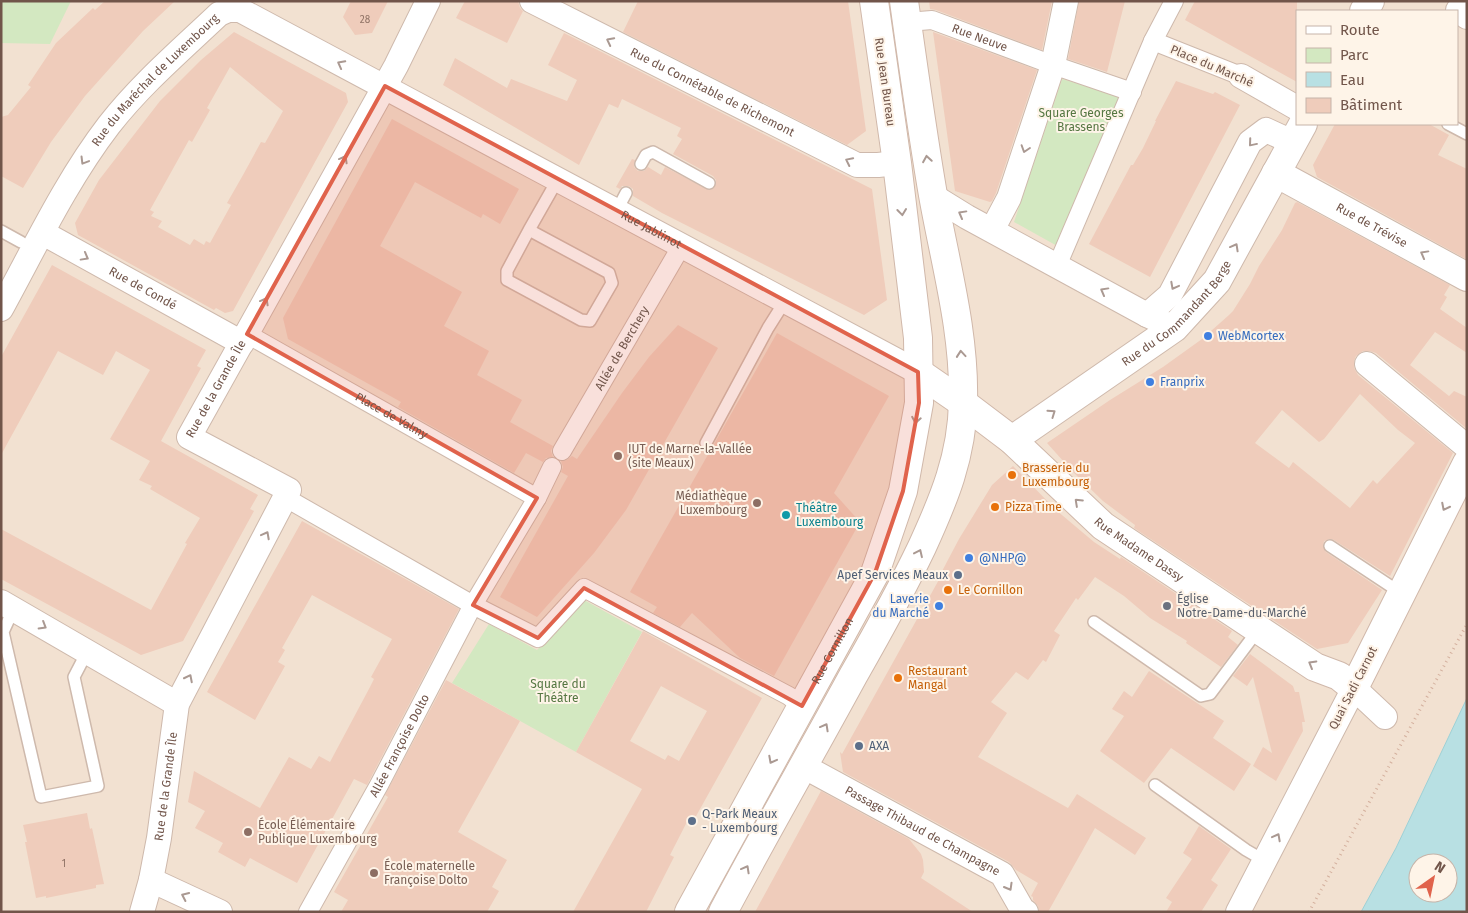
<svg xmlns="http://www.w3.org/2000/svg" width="1468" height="913" font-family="'Fira Sans',sans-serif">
<rect width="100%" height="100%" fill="#fbf0e2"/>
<path fill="#f2e1d1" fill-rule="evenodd" d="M1 1H1467V698L1396 848 1361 912H1ZM1297 11H1457V124H1297Z"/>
<path fill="#d3e8c1" d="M1 1H71L50 44 1 43Z
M1062 79 1125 98 1059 247 1014 222Z
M584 600 642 632 576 752 452 683 489 624 537 650Z"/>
<path fill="#b8e0e3" stroke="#9ed0d5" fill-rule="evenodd" d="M1467 698V912H1361L1396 848ZM1418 863H1448V893H1418Z"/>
<path fill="#efccbb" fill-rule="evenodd" d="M105 1H175L143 31 85 96 51 142 23 188 1 176V117L8 115 31 87 28 85 56 43 93 8 95 10Z
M351 1H388L372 33 355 35 343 17Z
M465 1H518L520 8 523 11 507 43 456 18Z
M638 1H848L866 131 847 145 623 32Z
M929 1H1052L1042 50 936 10 930 9Z
M1079 1H1125L1107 72 1068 59Z
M1195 1H1297V82L1185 20Z
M234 32 346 93 348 102 233 311 225 313 216 308 214 310 78 235 75 223 99 180 160 101 201 60ZM230 67 283 111 265 143 261 142 243 175 227 203 231 205 210 243 206 241 204 245 194 239 190 245 158 227 162 221 151 216 154 212 150 210 189 140 192 142 210 110 207 108Z
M933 32 1037 70 996 193 992 201 990 202 955 191Z
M564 33 872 189 887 300 864 315 662 213 633 196V189L629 186H622L620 189 616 187 632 159 635 160 634 167 638 171H644L648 167 661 175 665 167 709 190 713 189 716 183V180L713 176 673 154 682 139 677 136 681 128 622 99 618 108 609 104 579 165 443 85 455 58 507 88 511 79 567 101 577 80 548 65Z
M1176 81 1213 94 1215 92 1240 105 1150 277 1089 244 1131 165H1133L1143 148 1156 121H1155Z
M392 119 519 189 500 224 483 214 481 218 415 182 380 246 462 292 444 326 489 351 477 375 522 400 510 422 553 446 551 451 553 457 546 458 543 462 526 453 514 473 398 407 401 402 288 339 283 318Z
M1335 124H1429L1449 135 1438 155 1467 169 1466 259 1317 177 1313 165Z
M1297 202 1450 285 1444 295 1447 297 1440 309 1467 328V353L1435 332 1410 365 1449 396 1454 391 1467 397V426L1466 428 1376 353 1370 351H1363L1356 356 1354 361V368L1358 375 1453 453 1390 576 1334 540 1330 539 1324 541 1323 546 1326 552 1382 590 1348 643 1317 649 1134 528 1135 525 1103 501 1073 472 1047 443 1110 400 1163 367 1202 339 1229 315 1233 311 1250 284 1259 266 1282 230 1295 203ZM1360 394 1398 430 1415 443 1377 484 1373 480 1350 508 1293 462 1289 468 1255 443 1282 410 1319 442 1324 439Z
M52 265 206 350 197 366 201 368 161 441 258 495 250 509 254 511 183 641 141 655 1 579V529L151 610 187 544 185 543 200 518 150 489 152 486 139 480 150 461 110 439 150 370 116 351 103 375 58 351 1 455V357Z
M678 325 718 348 626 510 594 553 537 617 500 597 568 476 561 472 563 467 561 461 567 460 572 456 577 459 622 393 649 357Z
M777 333 889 396 834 493 860 522 774 676 740 658 692 613 680 627 653 613 657 607 630 592Z
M1013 466 1056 510 1094 542 1120 559 1121 557 1232 631 1228 637 1238 645 1221 667 1186 643 1187 641 1150 618 1124 596 1095 577 1078 600 1076 598 1054 631 1060 635 1046 662 1043 660 1028 680 1016 672 991 702 1007 713 978 757 1068 808 1077 794 1146 838 1135 855 1095 828 1048 912H1039L1038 906 1033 900V897L1031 896 1038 883 1016 870 1009 862 843 772 840 752 842 754 941 576 940 575 959 539 992 485Z
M302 521 459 609 367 785 354 779 297 883 250 858 245 867 218 852 223 843 195 828 205 811 188 802 194 771 260 808 289 757 311 769 319 756 330 762 370 687 374 679 371 677 392 639 312 595 282 648 285 650 278 662 285 666 255 720 207 692Z
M643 631 762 698 695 818 690 816 670 855 674 857 646 912H573L642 789 576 752ZM661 686 707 711 679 761 668 755 665 760 630 741Z
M1250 654 1293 686 1295 692H1299L1305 722H1302L1303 731 1276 781 1253 766 1263 747 1272 753 1253 677 1247 686 1233 676Z
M1149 671 1224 721 1213 738 1251 764 1234 791 1171 748 1144 783 1100 751 1124 716 1112 709 1124 691 1132 697Z
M446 680 520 721 458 832 507 860 492 887 499 891 487 912H341L348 900 334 892 388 797 385 795Z
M821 791 909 839 921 854 923 860 924 872 921 878 973 912H755Z
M87 813 90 829 92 828 104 884 96 885V888L46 898V896L36 898 25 842H27L23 825Z
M1199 826 1231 849 1211 880 1218 885 1201 912H1166L1172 902 1166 898 1192 859 1183 853Z"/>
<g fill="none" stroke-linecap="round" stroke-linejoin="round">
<defs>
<path id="service" d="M1448 124 1467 134
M641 164 646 155 653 152 709 183
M617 210 626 193
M529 230 609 273 612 283 590 321 581 320 507 280V271L529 230 558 179
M1 231 21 242
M706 443 768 328 785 301
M1330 546 1401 593
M14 608 3 632 41 797 98 786 74 677 87 652
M1094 622 1201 696 1210 694 1258 630
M1155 785 1246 850 1265 861"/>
<g id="pedestrian">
<path d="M1174 1 1153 41 1241 76"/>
<path id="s1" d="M907 22 932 20 1053 65 1132 92"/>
<path d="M1057 266 1153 41"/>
<path id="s2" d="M247 334 537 498"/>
<path id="s3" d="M562 451 682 245"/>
<path d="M286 498 473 605 538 638 584 588 789 696 802 706"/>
<path id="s4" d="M308 912 379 785 473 605 537 498 552 467"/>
</g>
<g id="minor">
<path id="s5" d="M532 1 857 165H878L897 163"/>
<path d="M1458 10 1467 17"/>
<path d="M1241 76 1297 108"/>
<path d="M933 196 967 217 1147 315 1174 328"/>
<path d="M992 230 1009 198 1053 65 1066 1"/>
<path id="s6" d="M43 233 242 343"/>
<path id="s7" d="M1 309C35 247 66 181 109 125 141 84 181 50 219 14L228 10H240L918 372"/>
<path d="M1147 315 1170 295 1250 142 1266 130 1292 142"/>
<path d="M1367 364 1467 447"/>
<path d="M1 602 177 704"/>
<path id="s8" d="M803 766 1002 874 1022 909 1026 912"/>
<path d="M151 880 220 912"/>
<path id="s9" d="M142 912 151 880 159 838 177 704 289 490 189 437 396 66 428 1"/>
<path d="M1238 912 1354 688 1385 717"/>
</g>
<g id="tertiary">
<path d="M1364 11 1370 1"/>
<path id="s10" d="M1276 173 1467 277"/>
<path id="s11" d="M1012 440 1174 328 1217 281 1303 124"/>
</g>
<g id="secondary">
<path id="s12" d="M918 372 963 403 1012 440 1103 526 1315 667 1339 676 1354 688 1467 463"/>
<path id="s13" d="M689 912 875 573 903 491 919 403 918 338 897 163 874 1"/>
<path d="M723 912C765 833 810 755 853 676 877 634 901 591 922 547 944 499 962 456 963 402 965 332 945 263 933 195 922 131 913 66 904 1"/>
</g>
</defs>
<use href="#service" stroke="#ceb9ac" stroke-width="14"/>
<use href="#pedestrian" stroke="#ceb9ac" stroke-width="20"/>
<use href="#minor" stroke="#ceb9ac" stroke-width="26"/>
<use href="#tertiary" stroke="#ceb9ac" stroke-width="30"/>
<use href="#secondary" stroke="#d0b8aa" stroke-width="30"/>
<path stroke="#d4b09e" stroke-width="3" stroke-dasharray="1 4" stroke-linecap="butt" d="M1309 912 1467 624"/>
<use href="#service" stroke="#fff" stroke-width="11"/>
<use href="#pedestrian" stroke="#fff" stroke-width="18"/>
<use href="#minor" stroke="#fff" stroke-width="24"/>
<use href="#tertiary" stroke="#fff" stroke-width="28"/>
<use href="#secondary" stroke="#fff" stroke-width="28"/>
</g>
<defs><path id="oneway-chevron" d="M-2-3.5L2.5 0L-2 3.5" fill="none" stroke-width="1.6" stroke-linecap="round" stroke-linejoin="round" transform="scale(1.25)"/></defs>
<g stroke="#aa9992">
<use href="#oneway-chevron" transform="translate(610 41) rotate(-153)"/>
<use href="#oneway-chevron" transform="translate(341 64) rotate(-152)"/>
<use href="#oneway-chevron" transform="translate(1252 143) rotate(130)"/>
<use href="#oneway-chevron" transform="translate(1025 149) rotate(108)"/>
<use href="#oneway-chevron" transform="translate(344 159) rotate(-61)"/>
<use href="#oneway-chevron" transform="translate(927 159) rotate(-99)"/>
<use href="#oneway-chevron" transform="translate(84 161) rotate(121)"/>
<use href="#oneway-chevron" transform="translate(849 161) rotate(-154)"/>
<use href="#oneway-chevron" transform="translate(902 212) rotate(83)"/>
<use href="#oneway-chevron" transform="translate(962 214) rotate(-151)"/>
<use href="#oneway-chevron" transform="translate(1235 247) rotate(-61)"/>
<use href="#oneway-chevron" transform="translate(1424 254) rotate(-151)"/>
<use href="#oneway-chevron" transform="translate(85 257) rotate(29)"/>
<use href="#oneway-chevron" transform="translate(1174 286) rotate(118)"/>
<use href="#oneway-chevron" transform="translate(1104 291) rotate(-151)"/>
<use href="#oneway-chevron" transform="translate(265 301) rotate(-61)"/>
<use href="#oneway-chevron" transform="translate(961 354) rotate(-95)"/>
<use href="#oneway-chevron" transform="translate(1052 413) rotate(-35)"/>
<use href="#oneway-chevron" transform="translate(916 420) rotate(100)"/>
<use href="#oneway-chevron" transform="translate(1078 502) rotate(-137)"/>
<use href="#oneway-chevron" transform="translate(1445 507) rotate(117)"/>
<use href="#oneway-chevron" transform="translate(266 535) rotate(-62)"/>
<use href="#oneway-chevron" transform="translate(919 553) rotate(-65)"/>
<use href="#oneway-chevron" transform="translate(43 626) rotate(31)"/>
<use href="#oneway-chevron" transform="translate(1312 664) rotate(-150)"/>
<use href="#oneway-chevron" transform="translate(189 678) rotate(-63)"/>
<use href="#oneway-chevron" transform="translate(825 727) rotate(-61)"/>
<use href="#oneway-chevron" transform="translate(772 760) rotate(118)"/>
<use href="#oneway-chevron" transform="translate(1277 837) rotate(-62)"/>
<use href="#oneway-chevron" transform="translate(746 869) rotate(-61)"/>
<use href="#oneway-chevron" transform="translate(1009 887) rotate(60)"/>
<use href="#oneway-chevron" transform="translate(185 896) rotate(-155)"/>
</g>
<path fill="#e0634c" fill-opacity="0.2" stroke="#e0634c" stroke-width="4" stroke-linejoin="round" d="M385 86 918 372 919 403 903 491 875 573 802 706 584 588 538 638 473 605 537 498 247 334Z"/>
<g fill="#3f7fe0" stroke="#fef4e8" stroke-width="2">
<circle cx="1208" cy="336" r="5"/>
<circle cx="1150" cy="382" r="5"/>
<circle cx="969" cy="558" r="5"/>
<circle cx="939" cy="606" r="5"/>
</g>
<g fill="#8d6e63" stroke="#fef4e8" stroke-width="2">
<circle cx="618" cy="456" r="5"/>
<circle cx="757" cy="503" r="5"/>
<circle cx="248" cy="832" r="5"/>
<circle cx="374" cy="873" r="5"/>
</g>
<g fill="#e8710a" stroke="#fef4e8" stroke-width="2">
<circle cx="1012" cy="475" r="5"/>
<circle cx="995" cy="507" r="5"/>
<circle cx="948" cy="590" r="5"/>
<circle cx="898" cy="678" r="5"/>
</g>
<circle fill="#0f9aa8" stroke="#fef4e8" stroke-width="2" cx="786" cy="515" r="5"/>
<g fill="#5c6f8a" stroke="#fef4e8" stroke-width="2">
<circle cx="958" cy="575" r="5"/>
<circle cx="859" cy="746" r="5"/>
<circle cx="692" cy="821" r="5"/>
</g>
<circle fill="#6b7280" stroke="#fef4e8" stroke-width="2" cx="1167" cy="606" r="5"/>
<g text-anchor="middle" stroke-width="4" stroke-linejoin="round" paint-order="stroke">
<g font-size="10" fill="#907366">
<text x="365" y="23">28</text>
<text x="64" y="867">1</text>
</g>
<g font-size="12" fill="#71554a" stroke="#fef4e8">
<text dy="4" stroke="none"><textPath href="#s1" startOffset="76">Rue Neuve</textPath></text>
<text transform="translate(1212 66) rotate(23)" y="4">Place du Marché</text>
<text dy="4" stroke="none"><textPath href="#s7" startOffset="278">Rue du Maréchal de Luxembourg</textPath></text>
<text transform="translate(885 82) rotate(82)" y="4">Rue Jean Bureau</text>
<text dy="4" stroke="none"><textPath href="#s5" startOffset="202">Rue du Connétable de Richemont</textPath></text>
<text dy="4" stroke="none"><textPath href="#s10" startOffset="109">Rue de Trévise</textPath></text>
<text dy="4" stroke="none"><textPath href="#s7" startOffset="858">Rue Jablinot</textPath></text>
<text dy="4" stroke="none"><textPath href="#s6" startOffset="114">Rue de Condé</textPath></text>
<text dy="4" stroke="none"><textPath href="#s11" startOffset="209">Rue du Commandant Berge</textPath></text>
<text dy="4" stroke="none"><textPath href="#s3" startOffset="119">Allée de Berchery</textPath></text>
<text dy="4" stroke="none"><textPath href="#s9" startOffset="621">Rue de la Grande Île</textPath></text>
<text dy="4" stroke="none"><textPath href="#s2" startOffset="166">Place de Valmy</textPath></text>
<text dy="4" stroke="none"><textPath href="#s12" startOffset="284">Rue Madame Dassy</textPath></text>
<text dy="4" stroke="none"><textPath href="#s13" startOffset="298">Rue Cornillon</textPath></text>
<text transform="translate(1353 688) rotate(-63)" y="4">Quai Sadi Carnot</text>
<text dy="4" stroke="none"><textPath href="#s4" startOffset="190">Allée Françoise Dolto</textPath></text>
<text dy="4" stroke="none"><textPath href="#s9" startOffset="128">Rue de la Grande Île</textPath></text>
<text dy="4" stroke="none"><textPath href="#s8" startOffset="136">Passage Thibaud de Champagne</textPath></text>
</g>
<g font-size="12" fill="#557742" stroke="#fef4e8">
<text x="1081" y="117">Square Georges<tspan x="1081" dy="14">Brassens</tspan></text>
<text x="558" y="688">Square du<tspan x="558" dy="14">Théâtre</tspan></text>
</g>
<g font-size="12" fill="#366cbe" stroke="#fef4e8" text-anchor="start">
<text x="1218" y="340">WebMcortex</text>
<text x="1160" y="386">Franprix</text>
<text x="979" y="562">@NHP@</text>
<text x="929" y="603" text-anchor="end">Laverie<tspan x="929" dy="14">du Marché</tspan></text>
</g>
<g font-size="12" fill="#785e54" stroke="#fef4e8" text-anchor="start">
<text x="628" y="453">IUT de Marne-la-Vallée<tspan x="628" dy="14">(site Meaux)</tspan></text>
<text x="747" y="500" text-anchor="end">Médiathèque<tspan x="747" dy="14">Luxembourg</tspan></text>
<text x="258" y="829">École Élémentaire<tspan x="258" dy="14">Publique Luxembourg</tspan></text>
<text x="384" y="870">École maternelle<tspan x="384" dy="14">Françoise Dolto</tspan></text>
</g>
<g font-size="12" fill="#c56008" stroke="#fef4e8" text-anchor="start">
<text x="1022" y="472">Brasserie du<tspan x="1022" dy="14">Luxembourg</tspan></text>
<text x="1005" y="511">Pizza Time</text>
<text x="958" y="594">Le Cornillon</text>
<text x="908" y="675">Restaurant<tspan x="908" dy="14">Mangal</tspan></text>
</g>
<g font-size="12" fill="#0d838f" stroke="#fef4e8" text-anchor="start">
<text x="796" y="512">Théâtre<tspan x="796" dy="14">Luxembourg</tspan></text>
</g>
<g font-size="12" fill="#4e5e75" stroke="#fef4e8" text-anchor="start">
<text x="948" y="579" text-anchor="end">Apef Services Meaux</text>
<text x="869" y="750">AXA</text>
<text x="702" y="818">Q-Park Meaux<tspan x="702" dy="14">- Luxembourg</tspan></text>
</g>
<g font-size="12" fill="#5b616d" stroke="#fef4e8" text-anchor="start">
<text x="1177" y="603">Église<tspan x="1177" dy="14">Notre-Dame-du-Marché</tspan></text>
</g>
</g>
<rect width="1468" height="913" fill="none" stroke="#71554a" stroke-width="5"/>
<rect x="1296" y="10" width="162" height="115" fill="#fef4e8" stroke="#c6b4a9"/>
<rect x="1306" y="26" width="25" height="8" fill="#ffffff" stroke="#c6b4a9"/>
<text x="1340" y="35" font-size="15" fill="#71554a">Route</text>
<rect x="1306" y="48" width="25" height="15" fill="#d3e8c1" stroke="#c6b4a9"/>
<text x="1340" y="60" font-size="15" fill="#71554a">Parc</text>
<rect x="1306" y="72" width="25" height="15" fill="#b8e0e3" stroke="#c6b4a9"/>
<text x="1340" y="85" font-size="15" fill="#71554a">Eau</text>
<rect x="1306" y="98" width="25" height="15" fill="#efccbb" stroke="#c6b4a9"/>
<text x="1340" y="110" font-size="15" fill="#71554a">Bâtiment</text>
<g transform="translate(1433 878) rotate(33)"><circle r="24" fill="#fef4e8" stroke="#c6b4a9"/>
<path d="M0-4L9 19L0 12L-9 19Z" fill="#e0634c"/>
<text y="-8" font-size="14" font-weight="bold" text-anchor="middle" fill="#71554a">N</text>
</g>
</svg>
